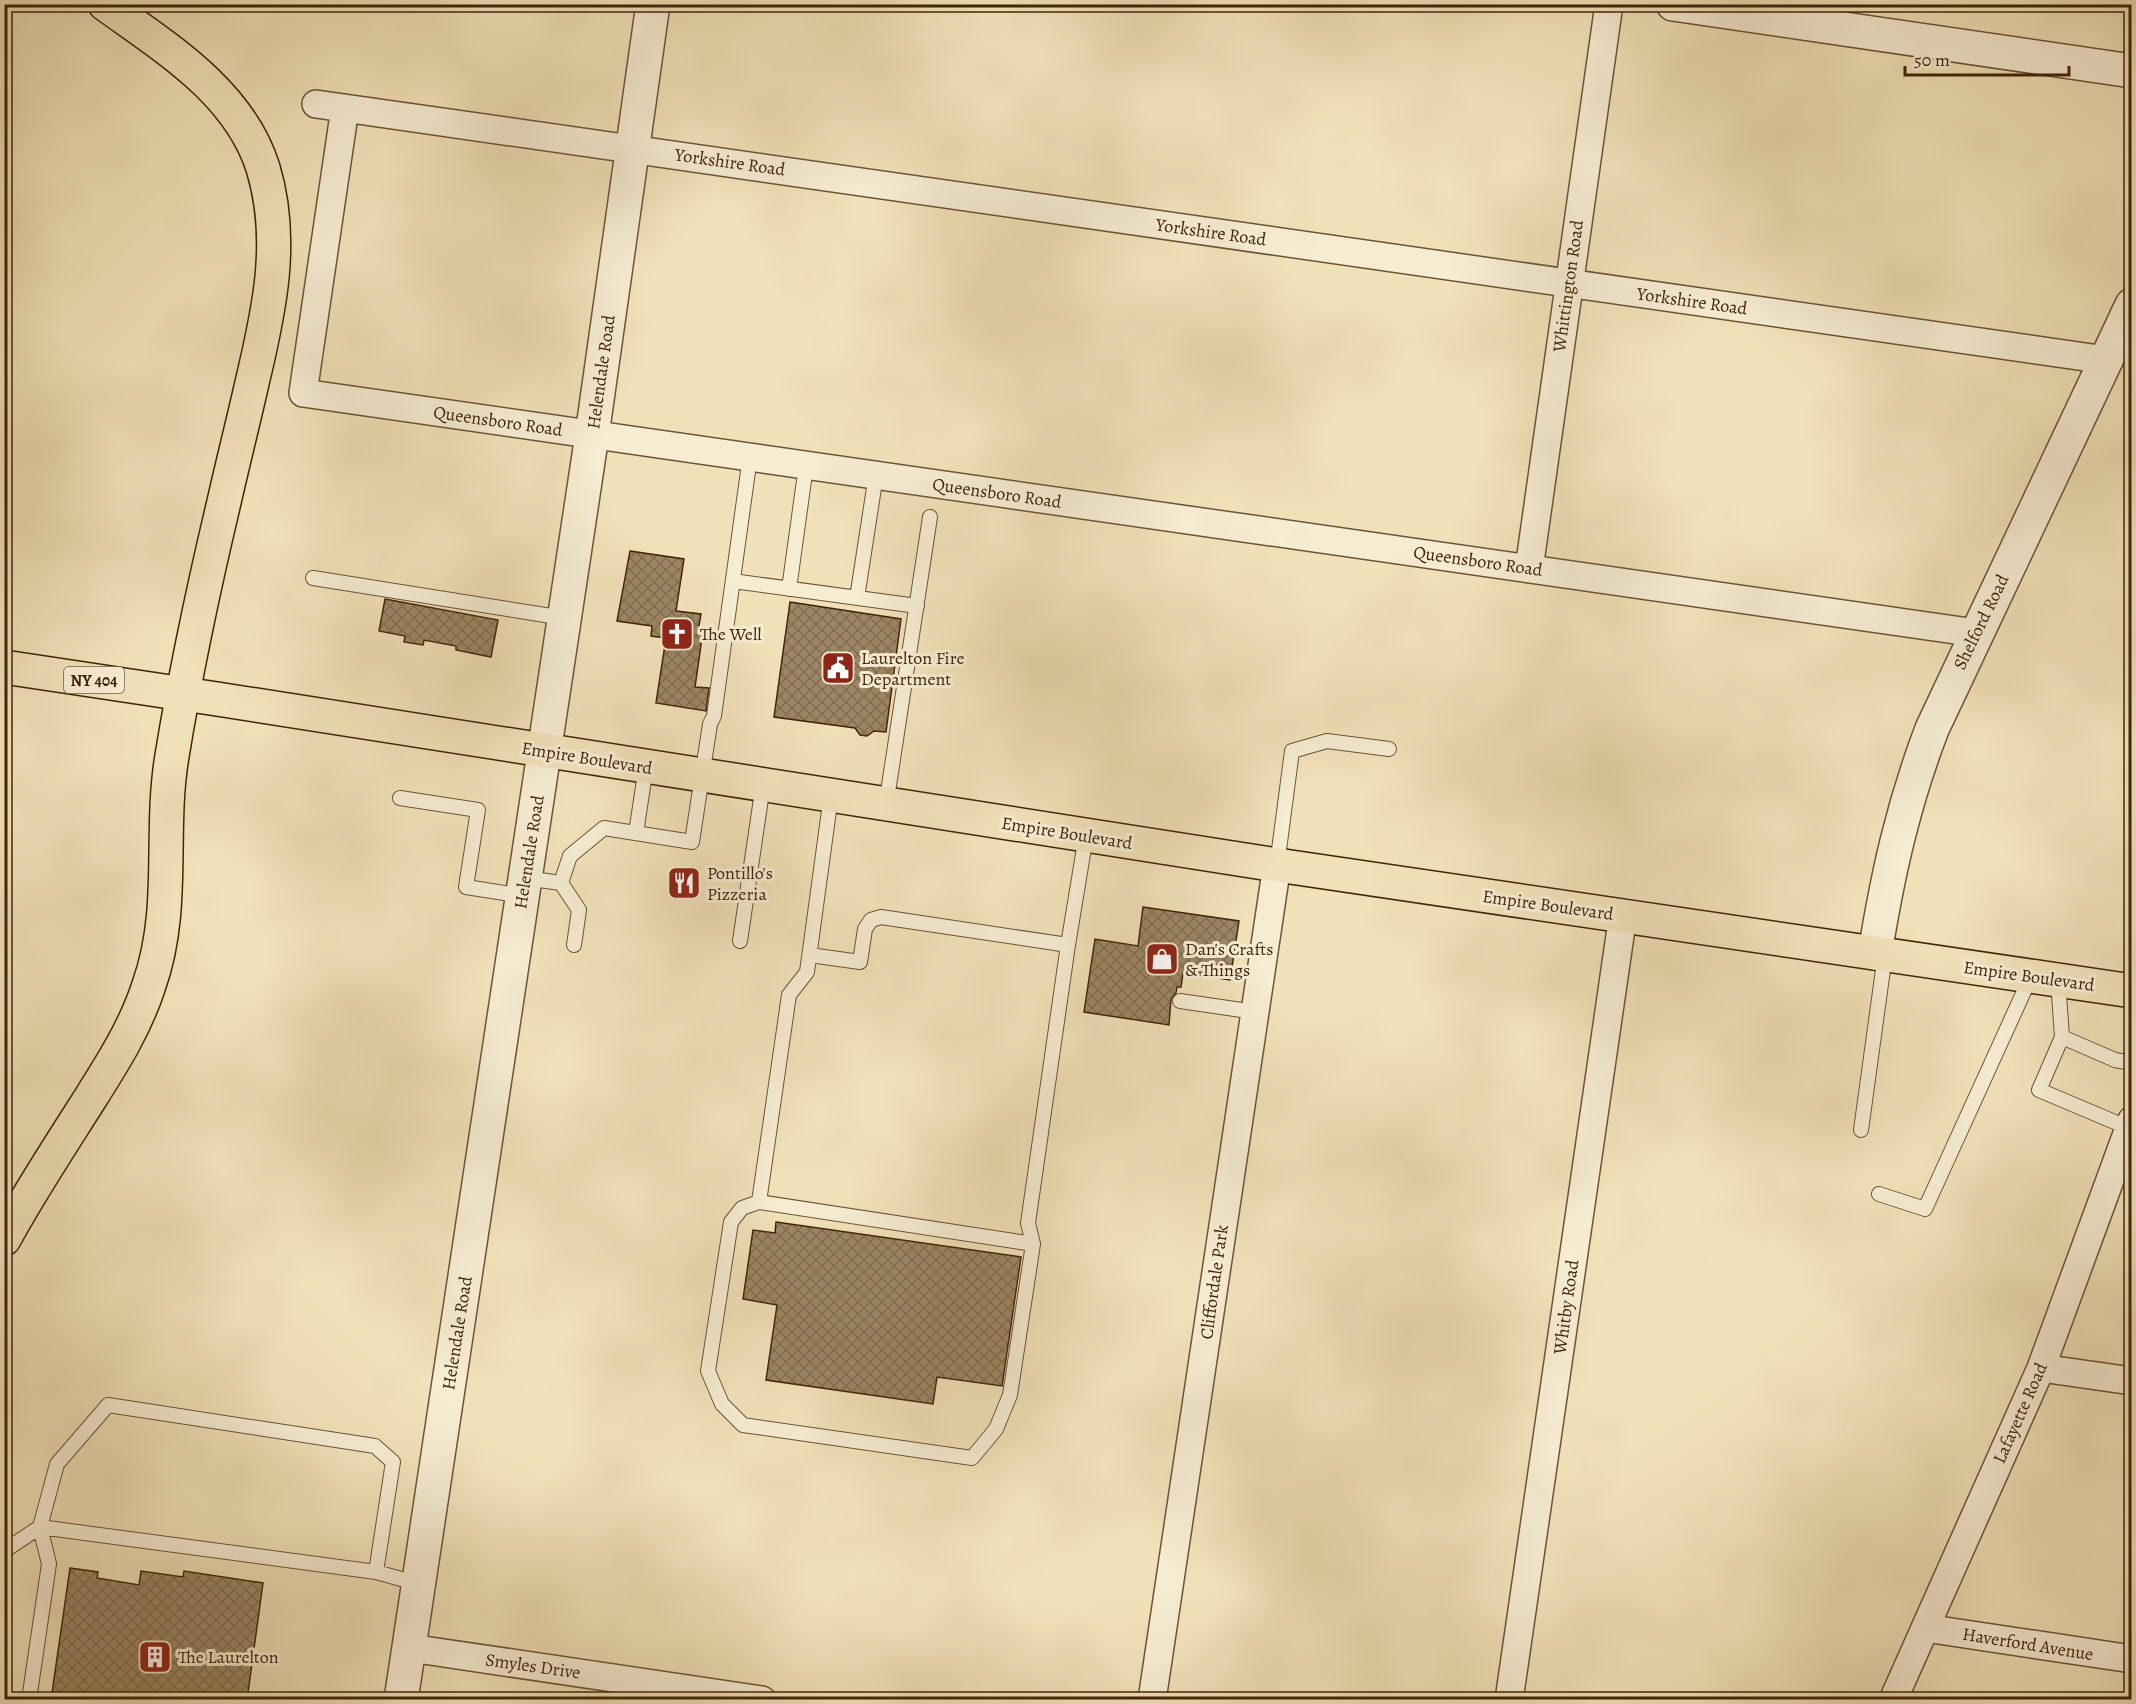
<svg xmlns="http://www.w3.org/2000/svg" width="2136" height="1704" font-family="Alegreya,serif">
<defs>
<pattern id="building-cross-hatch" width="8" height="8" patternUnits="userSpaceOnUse" patternTransform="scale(1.5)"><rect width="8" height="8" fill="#9d8665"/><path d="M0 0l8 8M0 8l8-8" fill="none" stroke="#826d51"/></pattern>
</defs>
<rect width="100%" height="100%" fill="#f1e1b9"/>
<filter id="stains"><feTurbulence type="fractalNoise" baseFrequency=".00333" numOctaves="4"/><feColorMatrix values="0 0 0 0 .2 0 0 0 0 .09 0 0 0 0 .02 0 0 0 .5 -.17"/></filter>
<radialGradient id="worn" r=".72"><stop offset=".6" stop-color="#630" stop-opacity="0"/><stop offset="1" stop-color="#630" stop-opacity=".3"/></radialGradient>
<path fill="url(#building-cross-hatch)" stroke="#41240a" stroke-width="1.5" d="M630 551 684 559 676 611 701 614 698 631H703L695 687 709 688 706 711 656 703 666 638 651 636 652 626 617 621Z
M385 599 498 620 491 657 456 650V646L424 640 423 645 404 642 405 636 379 631Z
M790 602 901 619 886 732 874 731 867 736 860 735 855 728 774 717Z
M1143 907 1239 921 1230 980 1183 973 1181 987H1177L1176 993 1171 999 1169 1025 1084 1012 1095 939 1138 946Z
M776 1222 1021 1257 1002 1386 937 1377 933 1404 766 1380 777 1305 743 1299 753 1230 775 1233Z
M70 1568 98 1572 97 1578 139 1585 141 1571 183 1577 184 1571 263 1583 247 1700H51Z"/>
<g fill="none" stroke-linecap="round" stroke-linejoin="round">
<defs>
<path id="service" d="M313 578 564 618
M733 581 917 606
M789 589 806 466
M857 598 876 475
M831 796 807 972 789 995 759 1202 742 1208 731 1222 708 1371 722 1404 743 1425 972 1458 996 1429 1010 1395 1033 1244 1028 1223 1068 945 1086 836
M400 798 478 810 466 887 523 896
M886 805 930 517
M636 833 646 767
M1277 865 1292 751 1327 741 1389 749
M525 878 561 883 570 856 604 828 692 842 710 724 714 716 750 457
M561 883 579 910 574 945
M740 941 763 785
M810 955 860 962 865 929 871 920 881 917 1068 945
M2058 980 2062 1037 2039 1090 2129 1128
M1180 1001 1255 1012
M2062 1037 2115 1060 2132 1063
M1861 1130 1885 955
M1879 1194 1925 1209 2031 976
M759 1202 1033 1244
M4 1551 40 1527 376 1572 419 1584
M29 1700 49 1564 40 1527 57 1464 108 1405 375 1446 393 1462 376 1572"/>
<path id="minor" d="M316 104 2106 360
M345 108 303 393 1976 633
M1529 569 1609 4
M2041 1368 2132 1381
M1925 1628 2132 1659
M410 1648 762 1700
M1152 1700 1277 865
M1509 1700 1623 915
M1893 1700 2041 1368 2132 1120"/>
<path id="tertiary" d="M1673 4 2132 71
M1875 953C1888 873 1903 805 1932 729L2132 305
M401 1700 592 435 653 4"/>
<path id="primary" d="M4 667 217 699 1277 865 2132 991"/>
<path id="motorway" d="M4 1239C29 1193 58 1149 86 1105 110 1067 135 1029 149 985 176 909 159 833 172 756 186 670 204 586 224 502 233 462 243 423 252 383 269 312 285 240 263 168 239 92 166 48 105 4"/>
</defs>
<use href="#service" stroke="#6d5336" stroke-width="16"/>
<use href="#minor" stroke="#6d5336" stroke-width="30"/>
<use href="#tertiary" stroke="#6d5336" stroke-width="36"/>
<use href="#primary" stroke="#41240a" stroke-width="36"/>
<use href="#motorway" stroke="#41240a" stroke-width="36"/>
<use href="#service" stroke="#f6ecd2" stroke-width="14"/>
<use href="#minor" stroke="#f6ecd2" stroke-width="27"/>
<use href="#tertiary" stroke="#f6ecd2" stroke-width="33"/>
<use href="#primary" stroke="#f1e1b9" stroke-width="33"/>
<use href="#motorway" stroke="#f1e1b9" stroke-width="33"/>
</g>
<defs>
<symbol id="church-square" viewBox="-11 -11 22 22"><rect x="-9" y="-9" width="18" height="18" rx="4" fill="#8f2418" stroke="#f6ecd2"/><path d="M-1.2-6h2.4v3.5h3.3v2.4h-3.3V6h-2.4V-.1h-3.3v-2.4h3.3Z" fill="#fff"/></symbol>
<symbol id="civic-square" viewBox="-11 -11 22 22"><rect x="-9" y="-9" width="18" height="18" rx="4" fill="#8f2418" stroke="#f6ecd2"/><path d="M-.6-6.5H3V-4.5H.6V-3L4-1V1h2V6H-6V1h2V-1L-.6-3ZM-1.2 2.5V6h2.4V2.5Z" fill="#fff"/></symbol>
<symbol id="restaurant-square" viewBox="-11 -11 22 22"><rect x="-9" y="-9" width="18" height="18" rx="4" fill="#8f2418" stroke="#f6ecd2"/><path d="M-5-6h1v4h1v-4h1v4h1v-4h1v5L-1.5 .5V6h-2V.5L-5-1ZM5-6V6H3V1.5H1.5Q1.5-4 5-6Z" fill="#fff"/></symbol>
<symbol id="shop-square" viewBox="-11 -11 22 22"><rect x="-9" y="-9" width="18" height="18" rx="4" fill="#8f2418" stroke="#f6ecd2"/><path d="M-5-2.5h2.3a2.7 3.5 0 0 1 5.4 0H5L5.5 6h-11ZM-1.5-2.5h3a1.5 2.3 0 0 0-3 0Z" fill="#fff"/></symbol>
<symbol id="building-square" viewBox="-11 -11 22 22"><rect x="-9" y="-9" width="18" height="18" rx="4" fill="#8f2418" stroke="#f6ecd2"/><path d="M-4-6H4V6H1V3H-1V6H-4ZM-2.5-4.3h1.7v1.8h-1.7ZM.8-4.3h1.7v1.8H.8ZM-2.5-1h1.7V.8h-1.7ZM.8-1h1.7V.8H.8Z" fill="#fff"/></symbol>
</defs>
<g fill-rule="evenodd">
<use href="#church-square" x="658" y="615" width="38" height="38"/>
<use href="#civic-square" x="819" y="649" width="38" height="38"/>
<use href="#restaurant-square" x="665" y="864" width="38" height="38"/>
<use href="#shop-square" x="1143" y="940" width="38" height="38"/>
<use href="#building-square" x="136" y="1638" width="38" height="38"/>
</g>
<g text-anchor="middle" stroke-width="6" stroke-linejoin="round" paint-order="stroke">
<rect fill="#f6ecd2" stroke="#776046" stroke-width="1.5" x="64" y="667" width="60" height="26" rx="4.5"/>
<g font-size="16" font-weight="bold" fill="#41240a">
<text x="94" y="686">NY 404</text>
</g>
<g font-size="18" fill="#41240a" stroke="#f6ecd2">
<text transform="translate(730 162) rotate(8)" y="6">Yorkshire Road</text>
<text transform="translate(1211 232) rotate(8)" y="6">Yorkshire Road</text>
<text transform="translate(1568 286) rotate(-82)" y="6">Whittington Road</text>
<text transform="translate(1692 301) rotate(8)" y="6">Yorkshire Road</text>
<text transform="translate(601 372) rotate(-82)" y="6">Helendale Road</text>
<text transform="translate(498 421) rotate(8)" y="6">Queensboro Road</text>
<text transform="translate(997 493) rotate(8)" y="6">Queensboro Road</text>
<text transform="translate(1478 561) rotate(8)" y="6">Queensboro Road</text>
<text transform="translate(1981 622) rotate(-64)" y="6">Shelford Road</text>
<text transform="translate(587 758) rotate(9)" y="6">Empire Boulevard</text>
<text transform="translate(1067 833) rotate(9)" y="6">Empire Boulevard</text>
<text transform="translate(529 852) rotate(-81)" y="6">Helendale Road</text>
<text transform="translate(1548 905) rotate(8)" y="6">Empire Boulevard</text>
<text transform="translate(2029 976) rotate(8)" y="6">Empire Boulevard</text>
<text transform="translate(1214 1282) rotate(-82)" y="6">Cliffordale Park</text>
<text transform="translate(1566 1307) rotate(-82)" y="6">Whitby Road</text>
<text transform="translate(457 1333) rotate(-81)" y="6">Helendale Road</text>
<text transform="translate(2020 1413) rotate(-66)" y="6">Lafayette Road</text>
<text transform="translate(2028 1644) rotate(9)" y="6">Haverford Avenue</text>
<text transform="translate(533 1666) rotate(8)" y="6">Smyles Drive</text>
</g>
<g font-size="18" fill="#41240a" stroke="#f6ecd2" text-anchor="start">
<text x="700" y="640">The Well</text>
<text x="861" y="664">Laurelton Fire<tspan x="861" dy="21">Department</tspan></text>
<text x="707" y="879">Pontillo's<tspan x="707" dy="21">Pizzeria</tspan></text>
<text x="1185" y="955">Dan's Crafts<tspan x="1185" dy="21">&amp; Things</tspan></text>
<text x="178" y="1663">The Laurelton</text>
</g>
</g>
<rect width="2136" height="1704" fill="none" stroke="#f1e1b9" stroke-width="24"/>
<rect x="6" y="6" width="2124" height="1692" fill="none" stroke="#41240a" stroke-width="3"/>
<rect x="12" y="12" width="2112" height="1680" fill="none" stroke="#41240a" stroke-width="1.5"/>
<path d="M1905 66v9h164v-9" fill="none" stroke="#41240a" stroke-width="3"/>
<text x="1914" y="66" font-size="18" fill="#41240a" stroke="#f6ecd2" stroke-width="4.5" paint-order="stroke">50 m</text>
<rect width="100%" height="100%" filter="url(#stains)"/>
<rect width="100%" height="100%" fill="url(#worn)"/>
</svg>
